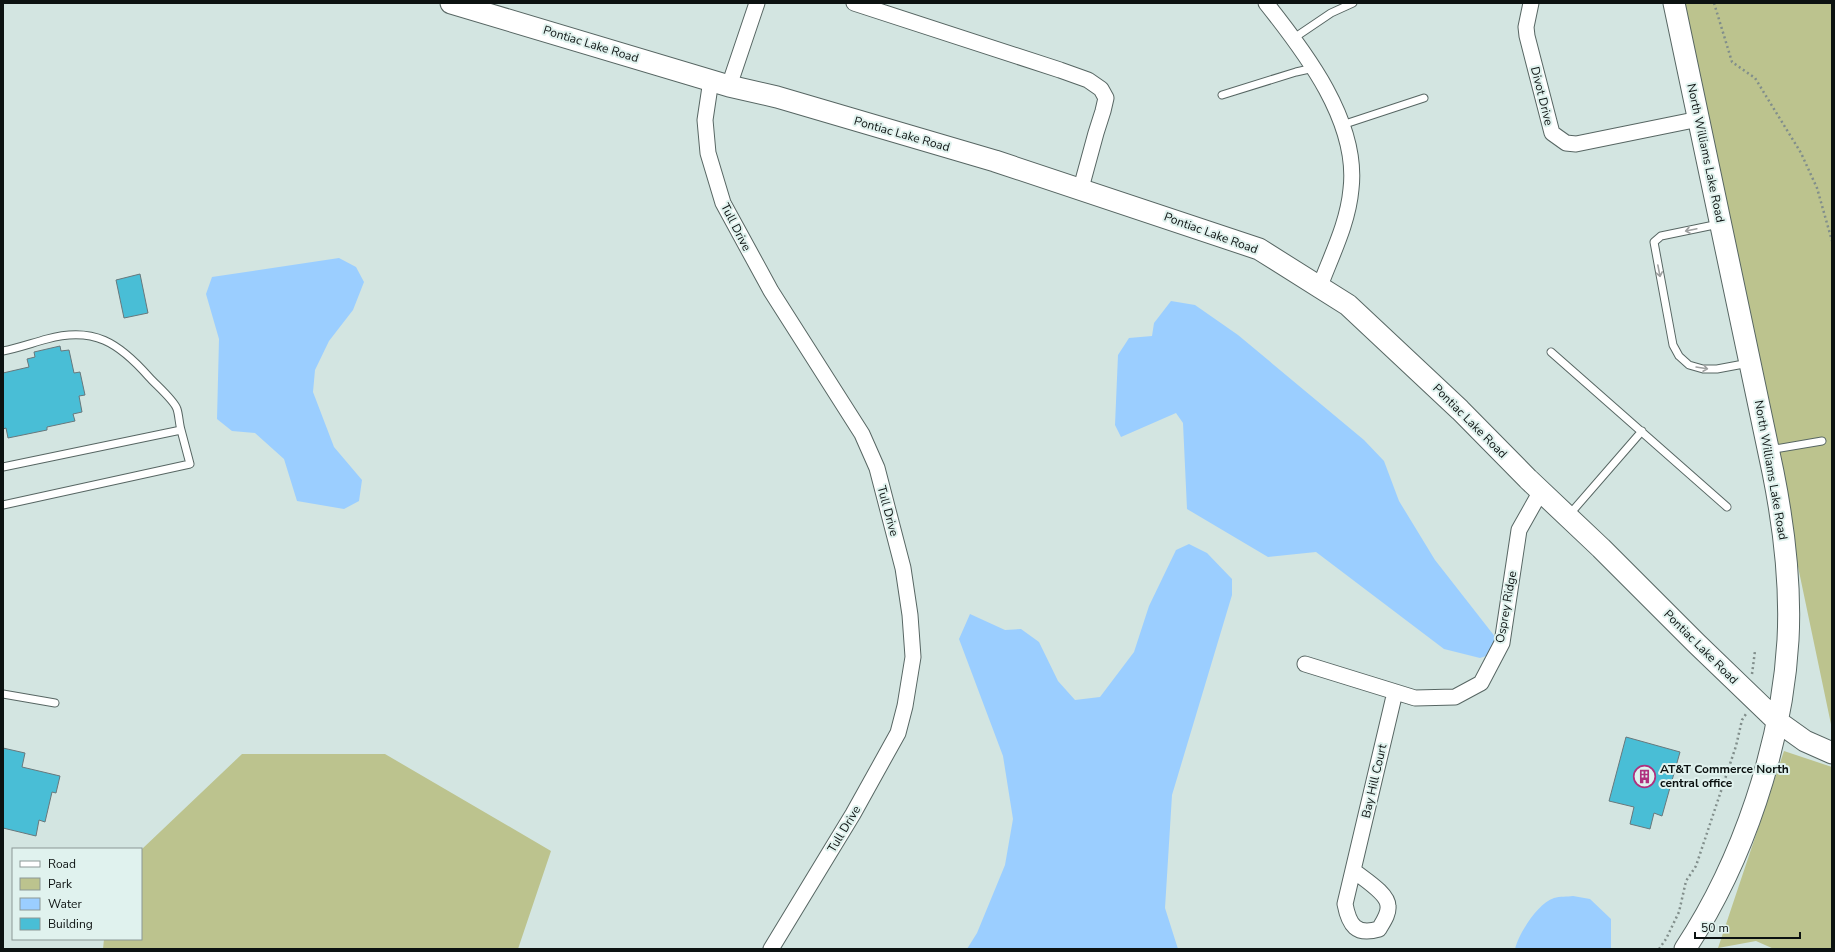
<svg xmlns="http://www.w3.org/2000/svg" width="1835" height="952" font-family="'Nunito Sans',sans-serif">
<rect width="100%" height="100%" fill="#d3e5e1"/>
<path fill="#bcc38e" d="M1680 3H1832V729Z
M1784 751 1832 767V949H1774L1756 941 1718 948Z
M242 754H385L551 851 518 949H103L104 939H141V850Z"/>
<path fill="#9bceff" d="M339 258 356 267 364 282 353 310 329 341 315 370 313 392 334 447 362 480 359 501 344 509 297 501 284 459 255 433 232 431 217 419 219 339 206 294 212 277Z
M1171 301 1195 305 1238 335 1364 440 1384 461 1399 501 1435 560 1496 638 1492 654 1480 658 1444 649 1316 552 1268 557 1187 509 1183 423 1176 413 1121 437 1115 425 1118 355 1129 338 1152 336 1154 323Z
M1189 544 1207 553 1232 579V595L1172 795 1165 908 1178 949H967L977 933 1005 865 1013 819 1003 756 959 639 970 614 1005 630 1021 629 1039 642 1058 681 1075 700 1100 697 1134 652 1149 606 1176 550Z
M1573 896 1590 899 1611 919V949H1515C1519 933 1538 903 1554 898 1560 896 1567 897 1573 896Z"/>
<path fill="#49bed6" stroke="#68787c" d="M140 274 148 313 124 318 116 280Z
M60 346 61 351 69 350 74 373 80 372 85 395 79 396 82 412 73 414 75 421 47 427V430L8 438 6 428 3 429V373L29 367 27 359 35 357 34 352Z
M1626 737 1680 752 1662 816 1654 813 1650 829 1630 824 1634 807 1609 801Z
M3 748 25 753 22 767 60 776 56 793 52 792 45 822 39 820 36 836 3 828Z"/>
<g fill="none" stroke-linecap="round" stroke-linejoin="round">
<defs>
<path id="lane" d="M1294 38 1331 13 1353 3
M1222 95 1296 72 1314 68
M1342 125 1424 98
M1719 224 1661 236 1654 242 1673 345 1679 356 1689 365 1703 369H1717L1749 363
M3 351C18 348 32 343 47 339 94 326 119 343 149 377 155 384 174 400 177 409 179 415 179 423 181 430
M1551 352 1727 507
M1769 450 1822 441
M3 467 181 430 190 464 3 505
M1569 515 1642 431
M3 694 55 703"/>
<path id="street" d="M854 3 1060 70 1088 80 1101 89 1106 98 1103 111 1096 133 1081 188
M1266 3C1305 52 1359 122 1351 189 1348 223 1332 254 1320 286
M1531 3 1526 27 1527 36 1552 133 1566 143 1576 144 1699 119
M711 80 705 120 708 153 723 203 771 291 862 434 877 468 903 568 910 615 913 657 905 706 898 733 853 814 771 949
M729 86 757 3
M1305 664 1415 698 1455 697 1481 683 1502 643 1519 530 1541 491
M1353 870C1362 878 1388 893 1388 906 1389 914 1383 922 1379 929 1356 936 1349 925 1345 904L1395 692"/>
<path id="secondary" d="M451 3 729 86 777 97 995 161 1259 249 1348 305 1460 410 1528 479 1601 548 1696 643 1777 721 1805 741 1832 753
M1674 3 1773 472C1784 527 1791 584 1788 640 1782 745 1743 861 1685 949"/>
</defs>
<use href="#lane" stroke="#576663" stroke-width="9"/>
<use href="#street" stroke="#576663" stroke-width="17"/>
<use href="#secondary" stroke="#576663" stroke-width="23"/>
<path stroke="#818e8b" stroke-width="2.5" stroke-dasharray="2 3" stroke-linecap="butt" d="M1714 3 1732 62 1755 78 1801 153 1817 188 1832 241
M1752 674 1755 651
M1659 949 1666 939 1679 912 1686 881 1696 866 1736 746 1742 720 1746 714"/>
<use href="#lane" stroke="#fff" stroke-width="7"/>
<use href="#street" stroke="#fff" stroke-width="15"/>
<use href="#secondary" stroke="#fff" stroke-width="21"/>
</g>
<defs><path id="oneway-shaft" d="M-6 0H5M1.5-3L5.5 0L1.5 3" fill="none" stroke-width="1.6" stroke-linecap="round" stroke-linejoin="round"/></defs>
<g stroke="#9ea0a0">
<use href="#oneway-shaft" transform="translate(1691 230) rotate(168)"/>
<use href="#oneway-shaft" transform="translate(1659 271) rotate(79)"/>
<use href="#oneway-shaft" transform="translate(1702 368) rotate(9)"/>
</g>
<defs>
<symbol id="building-ring" viewBox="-11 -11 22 22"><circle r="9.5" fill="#e0f2ee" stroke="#af307e" stroke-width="1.5"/><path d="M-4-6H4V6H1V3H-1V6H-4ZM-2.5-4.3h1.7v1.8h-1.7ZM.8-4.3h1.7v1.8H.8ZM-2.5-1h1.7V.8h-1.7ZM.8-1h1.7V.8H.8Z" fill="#af307e"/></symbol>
</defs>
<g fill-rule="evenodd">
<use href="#building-ring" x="1632" y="764" width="25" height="25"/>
</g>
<g text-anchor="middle" stroke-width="4" stroke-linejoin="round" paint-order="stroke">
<g font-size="12" fill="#0c1211" stroke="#e0f2ee">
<text transform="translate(591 44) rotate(17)" y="4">Pontiac Lake Road</text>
<text transform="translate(1542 96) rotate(76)" y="4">Divot Drive</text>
<text transform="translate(902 134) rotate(16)" y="4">Pontiac Lake Road</text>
<text transform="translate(1706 153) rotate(78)" y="4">North Williams Lake Road</text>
<text transform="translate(736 227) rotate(63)" y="4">Tull Drive</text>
<text transform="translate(1211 233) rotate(20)" y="4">Pontiac Lake Road</text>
<text transform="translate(1470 421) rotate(45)" y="4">Pontiac Lake Road</text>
<text transform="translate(1771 470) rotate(80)" y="4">North Williams Lake Road</text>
<text transform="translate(888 511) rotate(75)" y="4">Tull Drive</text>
<text transform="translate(1506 607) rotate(-80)" y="4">Osprey Ridge</text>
<text transform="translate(1701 647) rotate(45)" y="4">Pontiac Lake Road</text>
<text transform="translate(1374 781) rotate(-77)" y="4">Bay Hill Court</text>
<text transform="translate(844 829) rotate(-59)" y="4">Tull Drive</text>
</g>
<g font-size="12" font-weight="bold" fill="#0c1211" stroke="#e0f2ee" text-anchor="start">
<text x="1660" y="773">AT&amp;T Commerce North<tspan x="1660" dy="14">central office</tspan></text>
</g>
</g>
<rect width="1835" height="952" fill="none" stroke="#0c1211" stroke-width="8"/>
<rect x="12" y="848" width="130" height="92" fill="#e0f2ee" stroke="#8b9896"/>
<rect x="20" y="861" width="20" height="6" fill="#ffffff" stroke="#8b9896"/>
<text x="48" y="868" font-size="12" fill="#0c1211">Road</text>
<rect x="20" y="878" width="20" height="12" fill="#bcc38e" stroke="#8b9896"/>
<text x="48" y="888" font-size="12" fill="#0c1211">Park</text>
<rect x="20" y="898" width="20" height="12" fill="#9bceff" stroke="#8b9896"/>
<text x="48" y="908" font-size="12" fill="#0c1211">Water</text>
<rect x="20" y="918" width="20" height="12" fill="#49bed6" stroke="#8b9896"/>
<text x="48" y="928" font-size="12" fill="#0c1211">Building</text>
<path d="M1695 932v6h105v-6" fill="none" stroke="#0c1211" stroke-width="2"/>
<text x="1701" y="932" font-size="12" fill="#0c1211" stroke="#e0f2ee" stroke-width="3" paint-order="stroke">50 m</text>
</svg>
